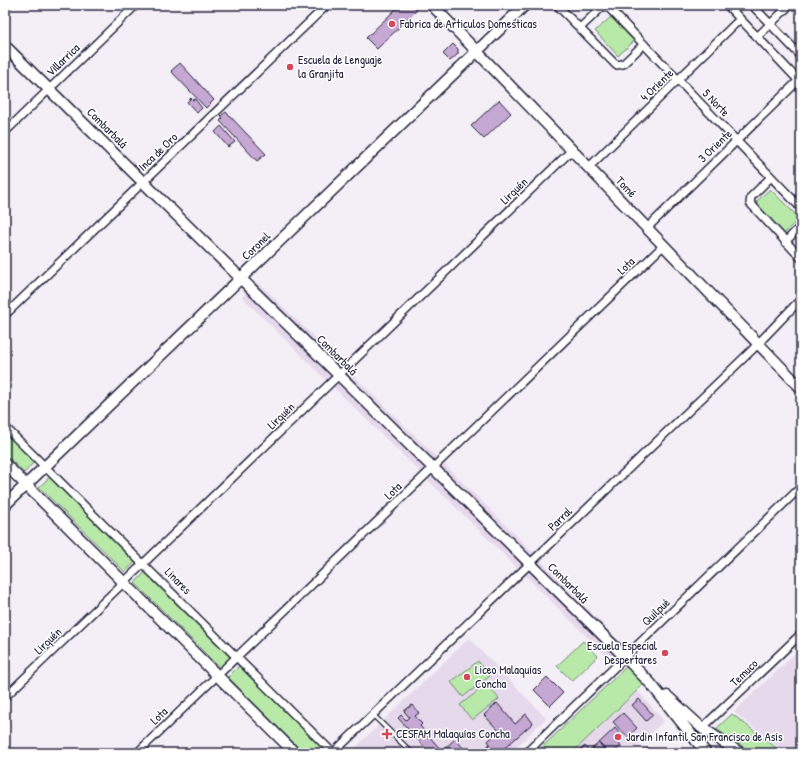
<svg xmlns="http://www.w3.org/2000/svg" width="806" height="758" font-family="'Patrick Hand',sans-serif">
<rect width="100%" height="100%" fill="#f4eef6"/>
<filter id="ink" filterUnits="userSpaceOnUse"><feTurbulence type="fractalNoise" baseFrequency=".025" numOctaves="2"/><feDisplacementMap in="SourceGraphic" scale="8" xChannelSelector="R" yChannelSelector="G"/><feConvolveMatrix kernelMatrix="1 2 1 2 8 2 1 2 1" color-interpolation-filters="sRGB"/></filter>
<g filter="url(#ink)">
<path fill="#e6d9ec" d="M258 282 503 522 622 644 609 658 242 297Z
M469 638 546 718 510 753H350Z
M801 648V753H785L734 712Z
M638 691 664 721 629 753H572Z"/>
<path fill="#b8e9a8" stroke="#6d8672" d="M611 17 634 41 618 56 595 31Z
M770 189 799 218 784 234 755 203Z
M5 432 34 462 24 473 5 454Z
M52 475 137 560 125 572 39 487Z
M147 570 233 656 220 668 135 583Z
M583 641 598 656 572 681 557 666Z
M478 661 490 676 463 697 451 682Z
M240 665 326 750 323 753H304L228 677Z
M627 666 644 684 572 753H536Z
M487 684 499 699 472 720 460 705Z
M732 714 783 753H753L716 729Z"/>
<path fill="#c6a8d4" stroke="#22223b" d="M400 5H412L417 10 377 49 366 38Z
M453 44 458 49V54L450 61 443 54Z
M180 63 214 100 206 108 171 71Z
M191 98 193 100 195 99 202 108 197 113 187 102Z
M499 100 511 113 484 139 471 126Z
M226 112 266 154 257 161 220 121 223 118 221 116Z
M221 126 235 142 228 147 215 132Z
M547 677 563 693 550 706 534 690Z
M639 699 653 715 646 721 632 705Z
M497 703 515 724 526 714 533 723 499 753H480L490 744 488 741 499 731 484 715Z
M412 705 419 713 415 716 422 724 420 726 442 751 455 739 468 753H430L398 718 401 715 406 720 409 717 404 711Z
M623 713 637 728 627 737 613 722Z
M615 728 622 736 616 741 621 746 613 753H608L599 743Z
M599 743 608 753H577L585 746 589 751Z
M648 748 653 753H642Z"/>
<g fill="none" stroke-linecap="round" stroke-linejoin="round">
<defs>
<path id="lane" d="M373 715 412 753"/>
<path id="street" d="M557 5 616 65 623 64 644 44
M727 5 801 83
M752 5 801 56
M580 28 602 7 609 8 801 208
M757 37 790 5
M5 132 136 5
M589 167 740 19
M771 177 751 197 750 203 801 258
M647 228 799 80
M785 242 801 226
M5 315 327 5
M5 427 333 753
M5 697 572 150
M702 728 801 634
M137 753 664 245
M333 753 752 350 801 299
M526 753 801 487"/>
<path id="secondary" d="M432 5 801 388
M5 46 625 657 651 684 706 753
M5 464 295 753
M5 505 525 5
M667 696 702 728 740 753"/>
</defs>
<use href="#lane" stroke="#22223b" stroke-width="6"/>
<use href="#street" stroke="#22223b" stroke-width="10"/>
<use href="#secondary" stroke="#22223b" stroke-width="13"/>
<use href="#lane" stroke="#fff" stroke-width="3.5"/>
<use href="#street" stroke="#fff" stroke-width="7"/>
<use href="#secondary" stroke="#fff" stroke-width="10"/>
</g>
</g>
<g fill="#d1495b" stroke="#fff" stroke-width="1.5">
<circle cx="392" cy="24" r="4"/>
<circle cx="290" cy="67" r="4"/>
<circle cx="665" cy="653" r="4"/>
<circle cx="467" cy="677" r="4"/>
<path d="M385 728h4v4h4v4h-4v4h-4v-4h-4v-4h4z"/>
<circle cx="618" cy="737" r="4"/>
</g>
<g text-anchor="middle" stroke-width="3" stroke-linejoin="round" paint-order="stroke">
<g font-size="12" fill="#22223b" stroke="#fff" text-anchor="start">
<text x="400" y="28">Fabrica de Articulos Domesticas</text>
<text x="298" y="64">Escuela de Lenguaje<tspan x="298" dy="14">la Granjita</tspan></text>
<text x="657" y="650" text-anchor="end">Escuela Especial<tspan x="657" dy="14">Despertares</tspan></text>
<text x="475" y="674">Liceo Malaquías<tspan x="475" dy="14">Concha</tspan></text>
<text x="396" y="738">CESFAM Malaquías Concha</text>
<text x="626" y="741">Jardín Infantil San Francisco de Asís</text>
</g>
<g font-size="12" fill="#22223b" stroke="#fff">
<text transform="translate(63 60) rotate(-44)" y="4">Villarrica</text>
<text transform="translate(657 85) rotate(-44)" y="4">4 Oriente</text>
<text transform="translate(716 103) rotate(46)" y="4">5 Norte</text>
<text transform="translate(107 128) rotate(45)" y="4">Combarbalá</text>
<text transform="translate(715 146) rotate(-44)" y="4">3 Oriente</text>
<text transform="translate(158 152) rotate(-44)" y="4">Inca de Oro</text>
<text transform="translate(626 187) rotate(46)" y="4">Tomé</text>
<text transform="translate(514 191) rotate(-44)" y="4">Lirquén</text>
<text transform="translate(256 246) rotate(-44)" y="4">Coronel</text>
<text transform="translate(626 266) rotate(-44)" y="4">Lota</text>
<text transform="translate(337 355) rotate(45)" y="4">Combarbalá</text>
<text transform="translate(281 416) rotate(-44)" y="4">Lirquén</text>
<text transform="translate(393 491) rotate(-44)" y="4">Lota</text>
<text transform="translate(560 519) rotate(-44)" y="4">Parral</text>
<text transform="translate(178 581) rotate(45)" y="4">Linares</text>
<text transform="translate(568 583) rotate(45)" y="4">Combarbalá</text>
<text transform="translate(656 612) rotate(-44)" y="4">Quilpué</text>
<text transform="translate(48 641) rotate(-44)" y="4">Lirquén</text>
<text transform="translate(744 673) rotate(-44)" y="4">Temuco</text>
<text transform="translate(159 716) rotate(-44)" y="4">Lota</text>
</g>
</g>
<rect width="806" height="758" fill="none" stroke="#fff" stroke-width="20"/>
<rect x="10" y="10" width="786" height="738" fill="none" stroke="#22223b" stroke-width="1.5" filter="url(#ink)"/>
</svg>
